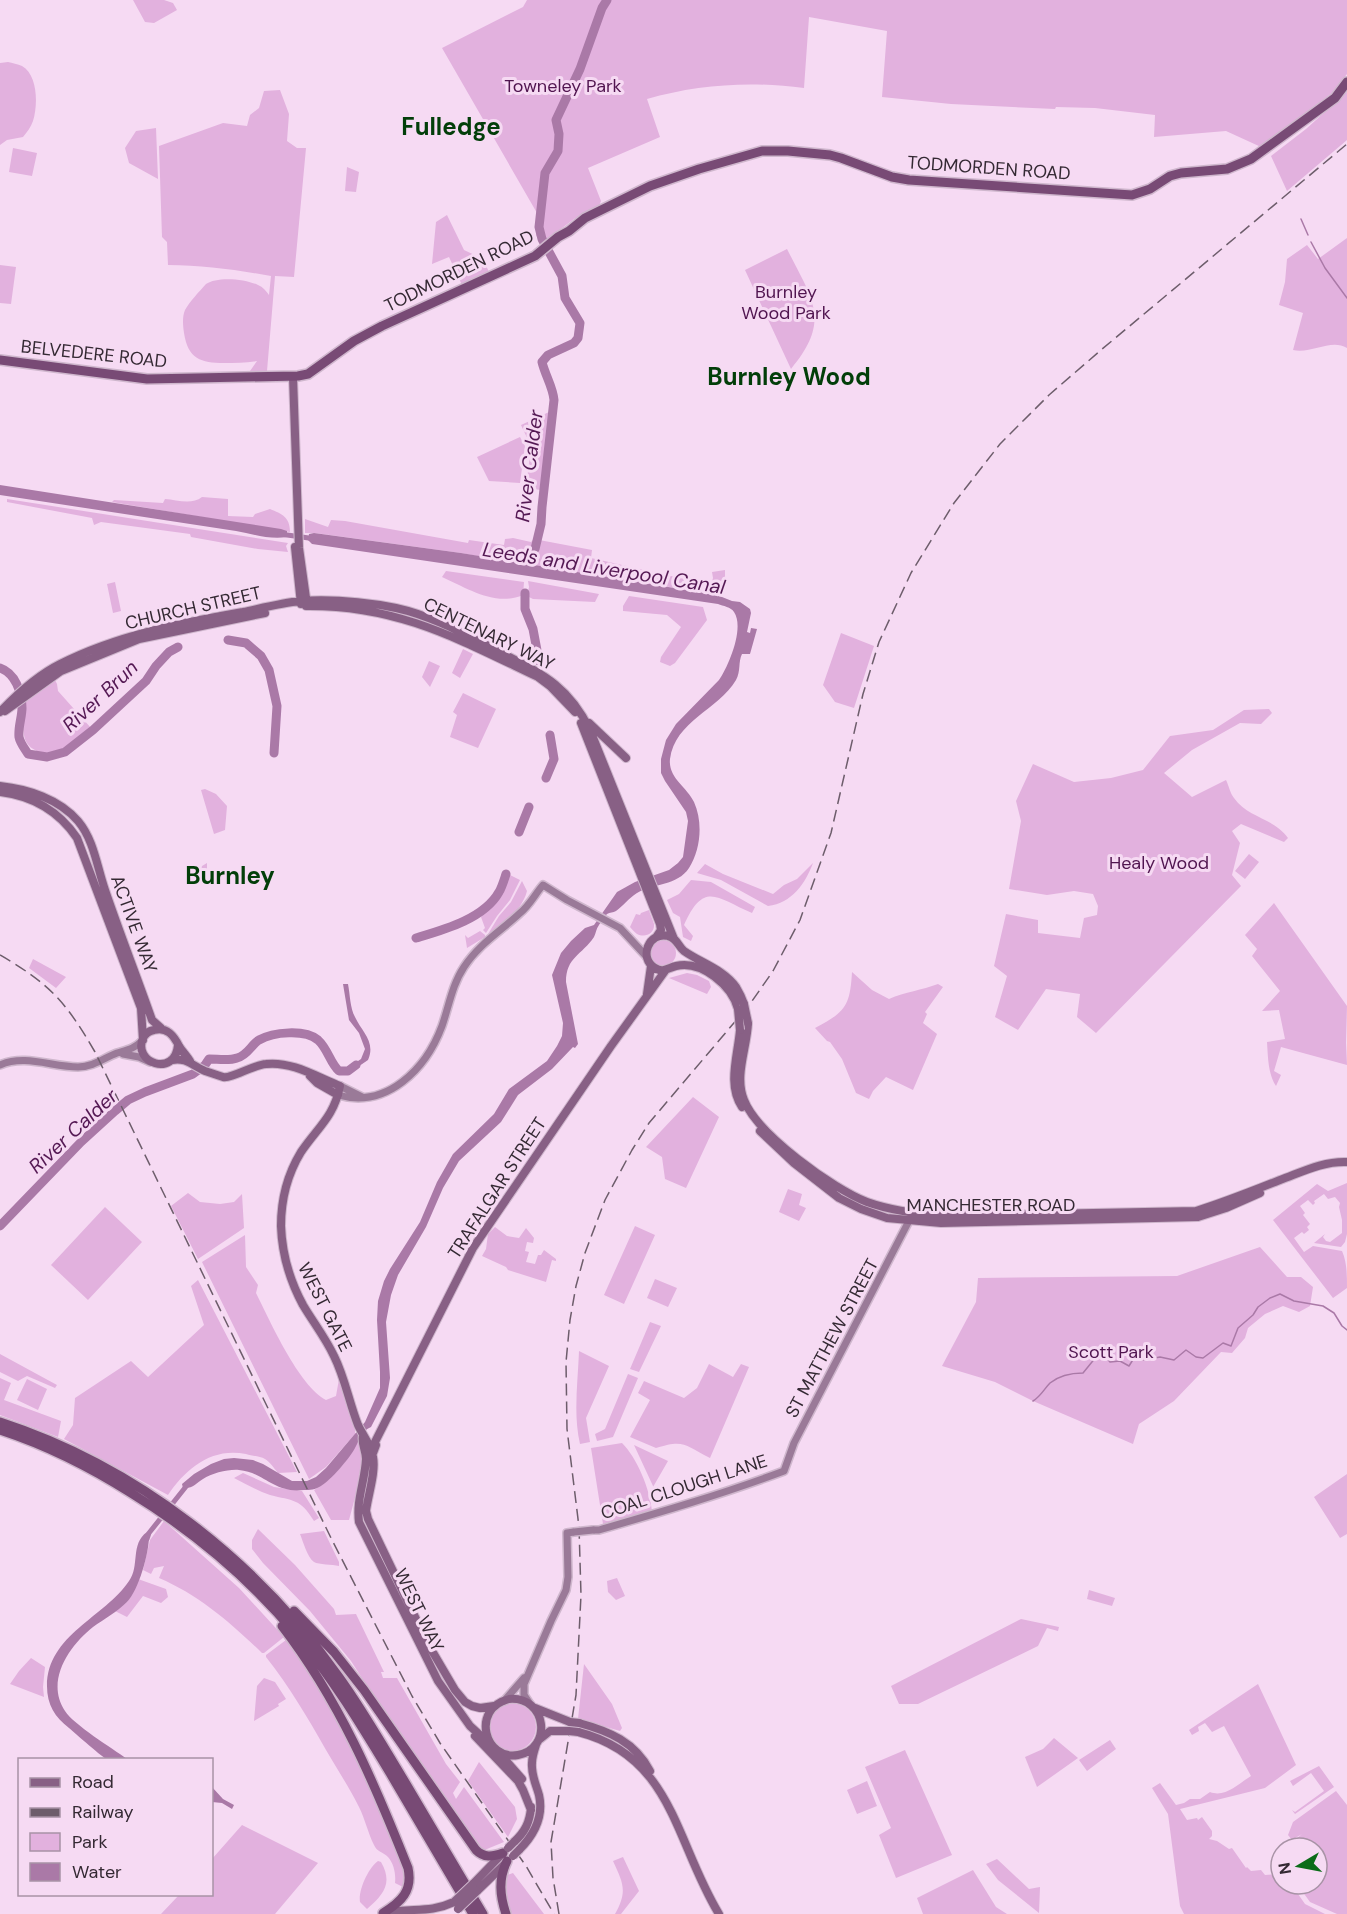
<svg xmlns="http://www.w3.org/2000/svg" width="1347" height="1914" font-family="'DM Sans',sans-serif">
<rect width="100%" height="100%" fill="#f6daf3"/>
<path fill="#e2b1de" d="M133 0H164L173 3 177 10 154 23 145 22Z
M527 0H1347V74L1332 93 1261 147 1226 131 1154 137 1155 115 1095 108 1056 107 1055 109 951 104 882 97 887 31 809 17 804 88C752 81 698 84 647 99L660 137 588 168 601 201 599 206 574 219 541 244 536 235 537 213 442 48 523 7Z
M8 62C12 63 18 64 22 66 38 75 38 105 33 121 31 127 27 132 23 137L7 140 0 145V63Z
M280 90 289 114 287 141 297 148H306L294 277 275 276 267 371H250L257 361C246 363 235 363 224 363 201 363 188 359 184 333 183 326 182 317 185 310 190 301 199 292 206 284 217 276 246 279 258 285 263 287 266 291 269 295L271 276C237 270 203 265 168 265L167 242 162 237 159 146 223 123 247 126 250 115 259 108 264 91Z
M1347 92V140L1287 191 1271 156 1306 129Z
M156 128 158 179 129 163 125 148 136 131Z
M13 148 37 153 32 176 9 172Z
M347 167 359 172 356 192 345 191Z
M447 215 464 250 483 259 489 272 462 285 449 257 432 264 436 222Z
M1347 238V348C1331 338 1312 354 1293 350L1303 313 1279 305 1285 282 1287 259 1307 245 1318 259Z
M787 249C812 299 832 320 791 369L745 270Z
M0 265 16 267 11 304 0 303Z
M549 412 541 490 526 488 531 446 521 425Z
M520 437 525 446 520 483 489 481 477 457Z
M202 497 228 499V516L253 517 255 514 270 509C282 514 290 517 290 532L112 502 114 500 163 503 165 499C177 500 192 505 202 497Z
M7 499 288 543 286 546 288 552 258 549 191 537 190 534 101 522 94 525 92 518 7 502Z
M305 519 328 527 331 520 345 521 468 543 469 540 504 545 505 539 513 538 531 542 534 539 592 550 591 558 711 585 713 578 712 572 725 570V587L721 597 717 595 689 590 521 564 461 553 315 533H305Z
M446 571 524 582 523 595C495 607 467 588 442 577Z
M528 581 599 594 595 602 533 599 527 596 529 587Z
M115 582 121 611 113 613 107 584Z
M629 596 703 607 707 620 675 663 670 666 660 662 661 657 681 627 667 615 623 611V606Z
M841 633 874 646 854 708 835 702 823 685Z
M463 649 473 654 460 678 452 673Z
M429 661 440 666 430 687 422 677Z
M55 680 57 684 58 691 91 728C76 740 55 764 35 750 29 747 25 742 24 735 22 725 24 713 24 702Z
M463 693 496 709 478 748 450 737 457 715 453 712Z
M1269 709 1272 713 1261 724 1240 723 1192 750 1164 773 1192 797 1226 780C1229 786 1230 793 1234 798 1248 818 1274 818 1288 838L1284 842 1241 824 1232 831 1240 843 1232 875 1241 886 1096 1033 1077 1017 1080 994 1046 989 1018 1030 995 1017 1007 976 994 966 1006 914 1038 920V933L1080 938 1084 918 1097 915 1098 906 1093 894 1074 891 1047 895 1009 889 1021 821 1016 801 1033 764 1074 782 1111 778 1143 770 1170 736 1213 730 1244 710Z
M205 789 216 794 227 806 225 830 214 834 201 790Z
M1249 854 1259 862 1245 879 1235 871Z
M207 863V885L190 882 187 873 196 869H201L202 866Z
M813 863C805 884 792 903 768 906L721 880 697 873 705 864 723 874 773 894 784 885 797 879Z
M510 875 520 880 510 900 497 916 486 933 483 930 485 928 481 917 498 896Z
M691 880 711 882 755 907 752 913C717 898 704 880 684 925L693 936 691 941 683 937 680 917 673 913 667 900 679 894Z
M522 881 527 891C522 911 503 923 488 934L499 916 511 902Z
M1274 903 1347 1006 1346 1043 1347 1065 1281 1047 1274 1071 1281 1075 1276 1086C1268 1074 1268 1057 1267 1042L1285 1039 1279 1010 1262 1011 1280 991 1252 956 1257 949 1245 935Z
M649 910C650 914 653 920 654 924 655 934 645 938 637 934 634 932 632 929 630 927L636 914 640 915 641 913Z
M480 931 485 935V937L467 948 465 935 468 938Z
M650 953a13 13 0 1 1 26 0a13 13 0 1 1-26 0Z
M33 959 66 977 56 988 29 968Z
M852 972 872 990 889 999C905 992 922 990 938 984L943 987 925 1012 927 1014 923 1023 937 1034 913 1090 886 1077 873 1091 869 1099 856 1093 842 1059 830 1042 827 1041 815 1028C845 1012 850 1007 852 972Z
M687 973 697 975 709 981 711 987 707 994 669 978Z
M693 1097 719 1117 686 1188 665 1179 662 1157 646 1147Z
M1347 1183V1234L1345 1242 1341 1247 1314 1243 1325 1234 1323 1237 1326 1241 1330 1242 1342 1233V1220L1339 1207 1340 1203 1335 1197 1328 1199 1324 1194 1314 1201 1315 1203 1313 1205 1308 1200 1300 1206 1305 1213 1303 1215 1310 1224 1307 1227 1309 1230 1304 1234 1302 1232 1294 1238 1304 1252 1313 1246 1342 1251C1347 1262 1347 1275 1347 1288L1333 1298 1273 1220 1317 1184 1328 1191Z
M788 1189 802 1194 799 1205 806 1208 799 1221 779 1212Z
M188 1193 200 1202 220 1204 234 1202 242 1194 244 1228 198 1259 171 1206Z
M105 1207 142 1242 88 1300 51 1265Z
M635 1226 655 1235 624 1304 604 1295Z
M495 1227 507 1236 519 1238 526 1228 534 1238 533 1243 527 1242 525 1251 529 1252 526 1262 535 1264 538 1255H541L544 1250 556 1259V1261L552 1260 546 1282 508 1270 506 1267 482 1256 486 1249 488 1234Z
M245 1235 246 1267 258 1285 256 1293C270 1321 299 1386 326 1400L336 1396 339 1379 355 1428V1434L326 1467 309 1479 202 1262Z
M1260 1247 1287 1277H1301L1313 1287 1310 1306 1299 1312 1283 1306 1265 1314 1248 1328 1245 1338 1232 1353 1221 1352 1174 1401 1139 1424 1133 1444 1033 1401 995 1382 942 1366 976 1302 978 1278 1177 1276Z
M655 1279 677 1288 668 1307 647 1298Z
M198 1280 297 1472 278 1473C274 1468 270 1462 265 1459 260 1456 252 1456 246 1454 212 1447 186 1468 168 1495L64 1439 73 1425 75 1398 131 1361 148 1377 204 1325 191 1286Z
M650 1322 661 1326 639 1372 630 1369Z
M579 1351 609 1366 586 1418 590 1442 580 1444C573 1414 578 1381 579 1351Z
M0 1354 57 1385 55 1388 27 1376 18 1381 0 1372Z
M709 1364 733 1377 741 1364 749 1367 710 1458C685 1445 684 1439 656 1448L630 1437 650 1400 638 1393 644 1381 684 1398 697 1388Z
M628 1374 638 1378 613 1437 597 1441 595 1434 605 1429Z
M0 1378 11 1383 4 1400 61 1421 58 1437 0 1415Z
M27 1379 47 1389 38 1410 17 1400Z
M358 1439 363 1455 360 1479 349 1520H331L314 1490C330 1482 353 1456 358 1439Z
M622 1443C637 1458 650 1489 652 1511L603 1524 591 1448Z
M634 1445 668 1461 653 1487V1486Z
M243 1473 274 1487 302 1491 319 1518 314 1521C300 1498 293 1501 270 1495 258 1491 246 1484 234 1478Z
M1347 1474V1534L1340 1538 1314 1497Z
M164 1521 239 1588 284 1637 264 1653H262C231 1623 199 1595 159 1578L164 1566 154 1568 151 1574 143 1570 150 1540Z
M258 1529 295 1565 334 1609 336 1615 356 1614 384 1672H381L383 1678H397L446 1764 460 1782 453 1793 456 1799 464 1787 504 1842 482 1851 374 1697 351 1661 310 1611 263 1563 252 1549V1540Z
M324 1531 339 1562V1566C332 1564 319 1565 314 1562 307 1557 303 1541 300 1534Z
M617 1578 625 1596 616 1600 608 1592 607 1581Z
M138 1579 166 1589 168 1597 161 1603 143 1596 127 1617 115 1611 127 1602Z
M1089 1590 1115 1598 1112 1606 1087 1599Z
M1021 1619 1059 1627 1058 1631 1047 1628 1038 1646 918 1704H899L891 1686Z
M286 1640C340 1708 372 1791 405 1871V1888L395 1883C396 1874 394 1864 388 1857 383 1852 377 1852 374 1845 368 1833 365 1819 359 1807 349 1787 337 1769 326 1750 308 1718 289 1686 266 1657V1655Z
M31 1658 45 1667 43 1687 44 1697 10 1684 19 1671Z
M584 1664 612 1704 622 1728 620 1731 578 1719Z
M264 1678 275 1682 286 1699 278 1704 279 1706 254 1721 257 1686Z
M1258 1684 1296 1765 1265 1788 1180 1809 1187 1820 1197 1818 1198 1820 1202 1817 1212 1831V1836L1209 1839 1217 1841 1229 1849 1232 1848 1246 1868 1247 1867 1251 1871 1261 1870 1265 1875 1281 1874V1884H1291L1305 1904 1325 1914H1184L1180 1906 1168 1814 1152 1788 1160 1783 1176 1805 1184 1803 1190 1799H1200L1210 1792C1225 1798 1238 1784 1251 1776L1224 1726 1212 1732 1205 1723 1198 1727 1199 1731 1192 1735 1189 1730Z
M488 1727a24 24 0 1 1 48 0a24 24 0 1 1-48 0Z
M1054 1738 1078 1758 1037 1787 1025 1757 1043 1749Z
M1110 1740 1116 1749 1087 1771 1079 1760Z
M905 1750 952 1855 896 1878 879 1835 891 1828 865 1767Z
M479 1762 515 1807 517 1819 508 1837 468 1781Z
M1319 1766 1334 1787 1295 1814 1292 1810 1295 1812 1324 1791 1311 1773 1293 1786 1290 1781Z
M867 1781 877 1806 857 1814 847 1790Z
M1336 1791 1347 1805V1914H1337L1310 1902 1297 1884H1317V1848H1292L1291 1843 1302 1834 1292 1840 1288 1835 1293 1822Z
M242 1825 318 1863 275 1914H161L179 1895 212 1894V1859Z
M623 1857 639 1891 621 1914H615C628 1891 623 1883 613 1861Z
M997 1859 1029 1889 1040 1887 1039 1913 998 1880 986 1864Z
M378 1861 381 1862C393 1883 384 1894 367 1909L360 1902C358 1890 369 1867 378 1861Z
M973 1870 996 1907 1007 1914H923L917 1898Z
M513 1873 544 1914H511C507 1902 500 1887 507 1875Z"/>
<path fill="#aa79a7" d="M0 485 281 529 287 531V537C270 540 253 534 236 531L0 495Z
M314 533 461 553 717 595 732 601 740 602 750 609 751 613 747 632 750 633 751 628 757 629 750 654H742C738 662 741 671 736 680 718 710 675 721 670 759 668 778 687 787 694 802 703 822 701 849 689 868 677 886 654 883 637 893 629 898 623 906 616 911 613 913 610 912 607 914 605 916 601 922 599 925 596 929 596 933 594 937 582 955 566 957 566 982L578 1044 575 1048 573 1047 552 1069 518 1095 501 1122 459 1161 443 1188 426 1227 398 1275 391 1295 386 1322 390 1378 387 1396 371 1427C361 1431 360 1439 355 1448 350 1458 330 1481 321 1486 315 1490 310 1490 304 1490 274 1494 264 1472 239 1470 229 1469 212 1473 203 1479 196 1483 193 1489 183 1488L182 1484 194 1474 211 1464 224 1459 234 1458 253 1460 263 1464 292 1481H307L316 1477 326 1468 365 1422 380 1388V1372L377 1320 378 1301 384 1281 390 1269 420 1222 437 1182 453 1154 494 1114 509 1089 547 1061 557 1046 562 1036 563 1023 552 975 561 953 571 941 585 928 594 925 617 892 635 882 669 870 678 863 683 857 688 821 686 812 665 781 661 773V759L666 740 676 724 719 680C728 667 745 628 734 612 731 607 723 606 718 604L312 544 308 540 309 534Z
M343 984H348C350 994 350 1008 355 1017 362 1032 376 1042 368 1060L346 1075V1069L361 1059 365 1049 359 1033 349 1020Z
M147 1532 149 1533C150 1550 139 1590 127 1602 117 1612 104 1619 93 1627 69 1646 45 1681 65 1711 74 1725 112 1748 127 1759 122 1760 113 1761 108 1760 103 1758 76 1734 69 1728 55 1717 47 1705 47 1686 47 1635 105 1617 129 1581 140 1566 130 1544 147 1532Z
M212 1787 223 1799 234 1805 232 1809 222 1803 212 1802Z"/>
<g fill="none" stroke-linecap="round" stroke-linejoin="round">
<path stroke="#aa79a7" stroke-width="1.5" d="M1301 219 1308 235
M1311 242 1325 268 1347 298
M1033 1401C1041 1396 1044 1389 1050 1383 1060 1375 1071 1373 1083 1373L1096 1357 1104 1355 1110 1362 1120 1361 1129 1366 1134 1358 1144 1360 1160 1357 1174 1360 1186 1350 1196 1357 1203 1358 1223 1343 1231 1346 1238 1328 1253 1315 1258 1307 1270 1298 1280 1294 1294 1301 1323 1306 1334 1313 1342 1326 1347 1330"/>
<path stroke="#aa79a7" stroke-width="5" d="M280 534 316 539
M147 1539 149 1533 188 1484"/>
<path stroke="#aa79a7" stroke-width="9" d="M535 549 541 524 542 507 554 400C553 387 545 375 542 362L548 355 574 343 578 338 580 323 565 298 562 276 542 239 539 227 545 173 558 151 559 134 556 120 580 69 602 8 607 0
M525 593V609L533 629 539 661
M228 640 246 643 261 656 269 670 277 706 274 753
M0 668C15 673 22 692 22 708 22 717 18 727 19 737 20 743 25 749 28 754L47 757 65 752 93 730 146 681 156 666 169 652 178 647
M546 778 554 759 550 735
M519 832 529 807
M416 938C443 930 484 919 499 892 502 887 504 880 506 874
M0 1226 81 1142 115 1111 128 1100 145 1092 193 1074 205 1065 209 1059C218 1059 229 1061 237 1058 248 1055 251 1045 259 1040 273 1032 305 1029 318 1040 328 1049 330 1063 339 1071H348L356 1065"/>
<defs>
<path id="secondary" d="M123 1054 139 1057 150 1062
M0 1065C25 1054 52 1067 78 1067 93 1067 104 1058 117 1053 127 1050 134 1049 142 1041
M340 1086 362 1097
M338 1095C387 1109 426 1069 442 1026 449 1006 452 985 464 967 479 944 501 931 520 913 530 905 535 894 543 885L567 900 620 928 646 956
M593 1530H599C661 1512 723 1494 784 1471L794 1443 912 1215
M504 1701 524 1678
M530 1704 524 1695V1684L551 1621 566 1590 568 1577 567 1533 574 1532"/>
<path id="primary" d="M293 377 299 548 307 605
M295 547 301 604
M306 606C398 605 458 639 538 677L550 686 575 712
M5 711 61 671 139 639 265 613
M0 712C17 694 38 675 60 664 117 635 181 623 243 612 262 608 281 603 301 601 332 599 365 602 396 608 433 616 466 635 500 652 542 674 568 685 590 730L674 939
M581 723 660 924 661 930 657 936
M589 723 626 758
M0 786C28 789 59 799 78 821 94 840 97 867 105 890 120 934 137 977 152 1020L161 1028
M0 792C33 796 58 810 77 838L141 1008 143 1040
M647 994 651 966
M738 1009C732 986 702 960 676 966 668 968 663 973 655 968 638 958 649 931 668 936 677 938 678 946 684 951 701 963 723 969 736 987 739 992 742 998 744 1004
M744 1023H748C747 1048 734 1076 744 1100 757 1134 833 1189 867 1202 892 1211 918 1214 944 1216L1196 1211C1225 1202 1252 1191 1280 1180 1302 1172 1323 1161 1347 1162
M740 1030C738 1055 727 1085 742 1107
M178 1045C175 1078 132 1063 143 1038 145 1034 149 1031 154 1030 167 1026 174 1036 179 1046 182 1051 187 1056 190 1061
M172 1060C186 1057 193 1066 205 1071 211 1073 217 1075 223 1077 231 1079 253 1065 266 1064 292 1061 317 1077 340 1086 334 1117 317 1128 301 1152 287 1175 281 1200 281 1226 282 1254 290 1281 303 1305 313 1322 325 1337 334 1356 345 1378 349 1402 358 1425 363 1436 371 1444 373 1457 376 1472 368 1495 366 1511L368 1519 428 1644 455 1690 465 1702 472 1706 480 1708 494 1706
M310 1076 317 1083 338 1095
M760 1131 794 1163 839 1198 861 1209 887 1218 941 1223 1198 1217 1226 1208 1260 1193
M363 1435C361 1444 366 1450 366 1459 365 1481 356 1500 359 1522L438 1681 470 1726 492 1746
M373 1453 376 1445 375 1442 473 1248 611 1046 665 971
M509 1699C547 1696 553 1749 518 1755 485 1761 470 1709 509 1699Z
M535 1708 570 1722
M579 1723C609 1731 635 1742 650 1771
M578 1732C673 1756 675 1842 719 1914
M475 1736 518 1781 523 1790 531 1810
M540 1739 550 1731H569
M500 1754 522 1779
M514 1842C525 1832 530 1822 531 1807
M519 1850C534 1835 544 1817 539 1795 536 1784 531 1775 532 1763 532 1757 534 1751 536 1745
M473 1884 503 1853
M477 1891 506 1863
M386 1913C412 1907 428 1914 454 1902"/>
<path id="highway" d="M0 360 147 379 298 376 308 374 354 341 382 326 535 256 558 237 569 231 585 218 650 186 699 169 762 151H788L830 155 841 158 892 177 909 180 1132 195 1150 189 1170 176 1181 173 1227 169 1251 159 1335 98 1347 82
M0 1422C136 1466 257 1561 339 1677 362 1709 382 1744 402 1777 429 1823 456 1868 483 1914
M0 1430C46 1445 90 1467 131 1493 193 1531 249 1578 296 1634 332 1677 361 1725 390 1773 418 1820 445 1867 473 1914
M294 1611 334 1652 364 1690 476 1850C484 1858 492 1857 503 1853
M282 1626C339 1700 374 1782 408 1868 413 1891 401 1902 383 1913
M506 1914C500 1896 498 1879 507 1861"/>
</defs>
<use href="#secondary" stroke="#cfb7cd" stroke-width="10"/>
<use href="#primary" stroke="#cfb7cd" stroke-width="10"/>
<use href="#highway" stroke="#cfb7cd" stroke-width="12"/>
<use href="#secondary" stroke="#9a7a98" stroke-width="7"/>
<use href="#primary" stroke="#886085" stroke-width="8"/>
<use href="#highway" stroke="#784a75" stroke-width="9"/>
<path stroke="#6d5d6b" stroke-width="1.5" stroke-dasharray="12 6" stroke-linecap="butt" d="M0 955C50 984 66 1002 95 1052L331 1538 412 1696 440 1743 526 1866 554 1914
M559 1914 553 1878 551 1842 576 1695 581 1595 579 1527 567 1429 566 1362 570 1320 576 1286 585 1253 605 1200 632 1150 649 1123 750 1004 773 971 800 920 831 833 863 694 879 642 911 573 954 503 1000 444 1049 395 1101 350 1347 144"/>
<defs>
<path id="secondary-bridge" d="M574 1532 593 1530"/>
<path id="primary-bridge" d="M744 1004 748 1023
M738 1009 740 1030
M570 1722 579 1723
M569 1731 578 1732
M508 1848 514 1842
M513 1856 519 1850
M454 1902 473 1884
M458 1909 477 1891"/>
</defs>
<use href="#secondary-bridge" stroke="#cfb7cd" stroke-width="10" stroke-linecap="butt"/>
<use href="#primary-bridge" stroke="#cfb7cd" stroke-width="10" stroke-linecap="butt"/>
<use href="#secondary-bridge" stroke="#9a7a98" stroke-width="7"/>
<use href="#primary-bridge" stroke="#886085" stroke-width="8"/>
</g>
<g text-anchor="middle" stroke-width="6" stroke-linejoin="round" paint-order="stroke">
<g font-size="18" fill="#511550" stroke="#f6daf3">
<text x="563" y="92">Towneley Park</text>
<text x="786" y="298">Burnley<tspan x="786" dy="21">Wood Park</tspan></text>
<text x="1159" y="869">Healy Wood</text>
<text x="1111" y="1358">Scott Park</text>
</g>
<g font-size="18" fill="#342933" stroke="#f6daf3">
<text transform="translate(989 168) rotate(4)" y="6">TODMORDEN ROAD</text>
<text transform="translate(459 271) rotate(-26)" y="6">TODMORDEN ROAD</text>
<text transform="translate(94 354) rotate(6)" y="6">BELVEDERE ROAD</text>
<text transform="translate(193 608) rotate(-13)" y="6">CHURCH STREET</text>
<text transform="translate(489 634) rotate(26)" y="6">CENTENARY WAY</text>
<text transform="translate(134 924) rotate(70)" y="6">ACTIVE WAY</text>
<text transform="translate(497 1188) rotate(-57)" y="6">TRAFALGAR STREET</text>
<text x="991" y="1211">MANCHESTER ROAD</text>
<text transform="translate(325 1307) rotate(63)" y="6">WEST GATE</text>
<text transform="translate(832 1338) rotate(-62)" y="6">ST MATTHEW STREET</text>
<text transform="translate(684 1487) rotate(-18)" y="6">COAL CLOUGH LANE</text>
<text transform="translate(419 1610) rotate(64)" y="6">WEST WAY</text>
</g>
<g font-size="20" font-style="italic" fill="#551954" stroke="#f6daf3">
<text transform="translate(529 466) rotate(-83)" y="7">River Calder</text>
<text transform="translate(604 568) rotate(9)" y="7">Leeds and Liverpool Canal</text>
<text transform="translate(100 696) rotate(-43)" y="7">River Brun</text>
<text transform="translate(73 1131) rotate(-43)" y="7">River Calder</text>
</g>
<g font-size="24" font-weight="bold" fill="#023e09" stroke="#f6daf3">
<text x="451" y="135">Fulledge</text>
<text x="789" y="385">Burnley Wood</text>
<text x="230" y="884">Burnley</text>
</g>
</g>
<rect x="18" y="1758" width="195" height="138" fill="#f6daf3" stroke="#a893a6" stroke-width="1.5"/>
<rect x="30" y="1778" width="30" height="9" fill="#886085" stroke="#a893a6" stroke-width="1.5"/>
<text x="72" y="1788" font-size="18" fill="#342933">Road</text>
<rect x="30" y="1808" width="30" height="9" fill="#6d5d6b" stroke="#a893a6" stroke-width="1.5"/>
<text x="72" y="1818" font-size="18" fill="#342933">Railway</text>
<rect x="30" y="1833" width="30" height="18" fill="#e2b1de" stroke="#a893a6" stroke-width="1.5"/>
<text x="72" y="1848" font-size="18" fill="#342933">Park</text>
<rect x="30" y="1863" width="30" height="18" fill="#aa79a7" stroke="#a893a6" stroke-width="1.5"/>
<text x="72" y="1878" font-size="18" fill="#342933">Water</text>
<g transform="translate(1299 1866) rotate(260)"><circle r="28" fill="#f6daf3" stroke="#a893a6" stroke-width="1.5"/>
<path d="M0-4.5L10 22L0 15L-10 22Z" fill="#0b6c19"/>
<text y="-9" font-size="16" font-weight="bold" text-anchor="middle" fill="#342933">N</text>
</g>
</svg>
